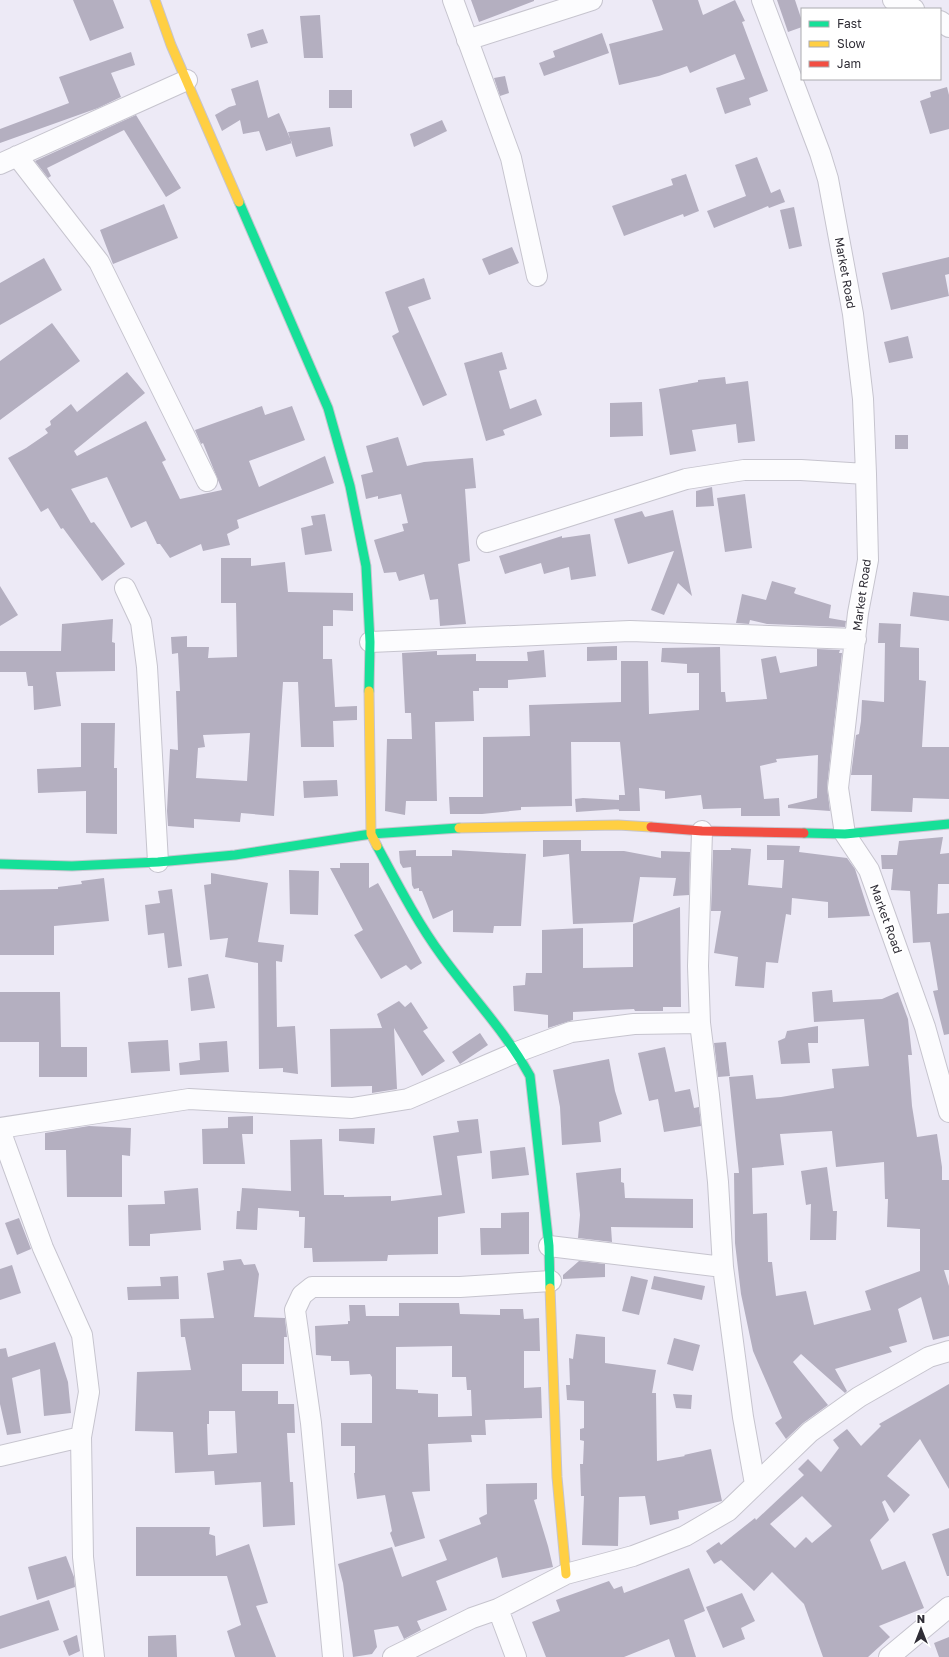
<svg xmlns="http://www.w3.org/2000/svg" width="949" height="1657" font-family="'Golos Text',sans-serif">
<rect width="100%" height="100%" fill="#edeaf6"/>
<path fill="#b4afc0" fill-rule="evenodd" d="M73 0H113L124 28 90 41Z
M471 0H534V1L479 22Z
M652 0H698L703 15 735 0 745 21 742 22 768 91 749 98 751 105 725 114 716 88 745 79 735 54 690 73 687 66 659 76 619 85 609 44 663 30Z
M777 0H795L802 21V27L788 32Z
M320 15 323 58H304L300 16Z
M263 29 268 43 251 48 247 34Z
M602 33 609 53 544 76 539 63 555 57 553 51Z
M131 52 135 65 111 73 121 97 98 108 0 143V129L69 103 59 77Z
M505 76 509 93 500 96 494 78Z
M258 80 268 118 279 113 292 143 266 151 259 131 243 134 240 120 222 131 215 115 229 107 236 105 231 89Z
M947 87 949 95V129L930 134 920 101 931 97 930 92Z
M329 90H352V108H329Z
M136 115 181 188 166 197 124 130 47 168 51 176 48 178 35 161Z
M442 120 447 131 414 147 410 134Z
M330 127 333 146 296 157 288 132Z
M757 157 771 193 780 189 785 202 769 208 768 206 714 228 707 211 746 196 735 165Z
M686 174 699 211 684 217 683 214 624 236 612 206 673 185 671 179Z
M164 204 178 238 113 264 100 230Z
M794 207 802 246 789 249 780 210Z
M512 247 519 263 489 275 482 259Z
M949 257V274L945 275 949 296 891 310 882 273Z
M44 258 62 290 0 325V283Z
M424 278 431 299 408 307 447 395 423 406 392 336 399 332 385 292Z
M52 323 80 361 0 420V361Z
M908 336 913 358 889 363 884 342Z
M502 352 507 369 499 371 510 409 536 399 542 415 503 430 505 435 486 441 464 363Z
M127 372 145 393 74 451 77 456 146 421 166 460 162 462 180 499 222 490 203 443 201 444 195 430 262 406 265 415 292 406 305 440 249 461 259 487 325 456 334 483 237 520 239 528 227 534 230 545 203 551 201 544 170 558 160 544H157L146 521 131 528 107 477 71 489 91 523 94 522 125 564 102 581 63 528 61 529 48 508 41 512 8 458 26 448 48 433 45 429 51 425 50 421 71 404 77 412Z
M725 377 726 384 748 381 755 441 738 443 736 424 692 430 696 451 670 455 659 389 698 382V380Z
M642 402 643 436 610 437V403Z
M895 435H908V449H895Z
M398 437 407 466 424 462 473 458 476 488 465 489 470 561 458 564 466 624 440 626 438 599 430 600 424 574 399 581 396 572 384 573 374 540 404 531 402 524 408 523 401 494 378 499V496L366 499 361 475 373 472 366 446Z
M712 487 714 506 696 507V491Z
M745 494 752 548 725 552 717 498Z
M673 510 692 596 678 583 664 615 651 610 674 551 628 564 614 519 642 511 645 517Z
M325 514 332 551 305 555 301 528 313 525 311 516Z
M590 534 596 576 571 580 569 567 544 574 541 563 505 574 499 556 562 536V538Z
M221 558H251V566L285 562 288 592 353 593V611L333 610V626H323V659H332L335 707 357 706V720L333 721 334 747H301L298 682H283L274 816 241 813 240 822 194 819V828L168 826 167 811 170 749 178 750 176 691H180L178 653 172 654 171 637 187 636V647H209L208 658 237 657 236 603H221ZM250 733 247 781 196 778 198 748 205 747 203 735Z
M772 581 796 588 794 593 796 594 831 605 829 618 846 621 845 627 767 624 750 620 749 624 736 623 742 594 766 600Z
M0 586 18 615 0 626Z
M913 592 949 596V621L910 616Z
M113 619 112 642 115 643V671L56 672 61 706 34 710 33 686H28L26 672H0V651H61L62 624Z
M879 623 901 624 900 647 919 648V680L926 681 922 747H949V799L913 798 912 812 871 811 872 775H851L856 735 859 734 861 721 862 700 884 702 885 643H878Z
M617 646V660L587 661V647Z
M720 647 721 692H725L726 702 767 699 761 659 776 656 780 673 817 666V649L840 650 839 653H842L827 787 830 811 788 808V805L817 798 818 755 776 759 777 762 760 766 764 799 779 798 780 816H741V808L703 809 701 795 665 799V791L639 788 640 811H619V795H625L620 742H571L572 806 521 807V810L482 814H450L449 797H483V737L530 736 529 705 621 702V661H648L649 714 699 710V673H687V664L661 662 662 648Z
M544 650 546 677 508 680V688H479V691H473L474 721 435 722 437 801H406L405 815 385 811 387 739H412L411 713H405L402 653 437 651V655L476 654V661H528L527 652Z
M81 723H115L114 768H117V834L86 833V791L38 793 37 769 81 767Z
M337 780 338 796 304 798 303 781Z
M583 798 619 800V809L576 812 575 799Z
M943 837 940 854 949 853V884H938L937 914 949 913V1034L944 1035 933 991 938 990 930 942 913 943 910 891 891 890 893 869H882L881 855H897L899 841Z
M543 840H581V851H624L661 858V851L690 852 689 895 673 896 676 878 640 877 633 922 573 924 569 854 543 857Z
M767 845 800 846 799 852 847 858 855 869 870 916 828 918V902L792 898 791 915 786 914 778 963 766 962 764 988 735 986 738 957 714 953 721 911H711L713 850H731V848L751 849 748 885 782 888 784 860H767Z
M416 850V856H452V850L526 854 521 926H494L493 933 453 932V910L433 919 422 891H419V888L414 889 412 885 411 867 403 868 400 863 399 851Z
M340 863H369V888L378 883 422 963 411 970 406 965 381 979 354 935 363 930 330 868H340Z
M289 870 319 871 318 915 290 914Z
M211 873 268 883 258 942 284 945 282 962 276 961 277 1027 295 1026 298 1074 283 1072V1068L259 1069 258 963 225 957 228 938 210 940 204 885 211 884Z
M104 878 109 921 54 926V955H0V890L58 889V887L82 884 81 881Z
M172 889 182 966 168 968 164 933 148 935 145 905 160 903 158 891Z
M680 907 681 1007H663V1011H635L634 1009 573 1012V1020L548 1028V1015L514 1011 513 986 525 985 526 973H542V930L583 928V968L633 967V924Z
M208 974 215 1008 191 1011 188 978Z
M832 990 833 1002 882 999 898 992 908 1019 912 1055H908L912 1106 917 1137 937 1134 942 1167V1180H949V1270H944L949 1286V1336L933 1340 921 1297 898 1309 907 1342 889 1347 892 1352 835 1369 847 1391 845 1393 801 1354 793 1362 828 1405 803 1423 786 1439 775 1423 782 1418 753 1351 741 1294 735 1243 734 1173H739L729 1077 753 1075 756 1099 781 1097 834 1088 832 1069 869 1066 864 1019 814 1022 812 992ZM832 1131 836 1167 884 1162 885 1199H888L887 1227 920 1229V1271L865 1291 871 1310 814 1325 806 1291 776 1296 772 1262H768L767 1213 753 1214 752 1168 784 1165 780 1134Z
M0 992H60L61 1047H87V1077H39V1042H0Z
M399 1001 405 1007 411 1002 428 1028 423 1031 445 1061 422 1076 394 1028 397 1089 372 1093V1086L331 1087 330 1029 382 1028 377 1014Z
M818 1026V1043H808L810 1063 781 1064 778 1041 785 1038 787 1031Z
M480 1033 488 1045 460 1064 452 1052Z
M168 1040 170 1071 131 1073 128 1042Z
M227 1041 229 1072 180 1075 179 1063 200 1060 199 1043Z
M726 1042 730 1076 718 1077 714 1043Z
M665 1047 675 1092 690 1089 694 1108 699 1107 701 1126 664 1132 658 1099 649 1101 638 1053Z
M609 1059 615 1091 622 1114 599 1122 601 1142 562 1145 560 1107 553 1070Z
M253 1116V1134H242L245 1164H203L202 1129 228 1128V1117Z
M478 1119 482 1153 457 1156 465 1213 438 1217V1254L388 1255 387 1261 313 1262 312 1248H304L305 1217H299V1211L258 1208 257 1230 236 1229 237 1211H240L242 1188 291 1191 290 1140 322 1139 324 1195H344V1197L391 1196V1201L442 1195 433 1136 459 1132 457 1121Z
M89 1126 131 1128 130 1156 122 1155V1197H67L66 1150H45V1133Z
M375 1128 374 1144 339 1141V1129Z
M525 1147 529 1175 492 1179 490 1151Z
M827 1167 833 1211H837L836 1240H810L811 1204 806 1205 801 1171Z
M621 1168V1182L624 1183 625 1198 693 1199V1228L611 1227 612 1242 578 1238 580 1215 576 1173Z
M198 1188 201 1230 150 1234V1246H129L128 1205 165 1204 164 1191Z
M529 1212V1254L481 1255 480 1228H501V1213Z
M19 1218 31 1249 17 1255 5 1223Z
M241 1259 244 1265 255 1264 259 1274 254 1317 285 1318 287 1337H284V1364H242V1391H278V1404H294L295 1433H287L290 1482H293L295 1525 263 1527 261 1482 215 1485 214 1471 175 1473 173 1432 135 1431 137 1372 191 1370 185 1337H181L180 1319 214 1318 207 1273 224 1270 223 1261ZM209 1411H235L237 1453 208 1455 207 1424H209Z
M579 1261 605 1264V1277L563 1279V1275Z
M12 1265 21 1293 0 1300V1269Z
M178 1276 179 1299 128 1300 127 1287 161 1286 160 1277Z
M631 1276 648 1280 639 1315 622 1311Z
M654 1276 705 1286 702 1300 651 1289Z
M399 1303H459L460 1314 500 1315V1309H523L524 1319 539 1318 540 1351H524V1388L541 1387 542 1418 485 1420 486 1435H471L472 1442 428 1444 430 1491 412 1492 425 1538 395 1547 390 1533 392 1531 385 1495 357 1499 354 1473H355V1446H341V1423H372V1377L370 1374 350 1375 349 1361H331V1356L316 1355 315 1326 348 1324V1321H350L349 1305H365L366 1316H399ZM452 1346V1377H466L467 1390H471L472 1416 438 1417V1394L418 1393V1390L396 1389V1347Z
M576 1334 605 1337V1363L656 1370 652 1393H656L657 1461 685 1456 684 1455 711 1449 722 1501 678 1511 679 1519 650 1525 645 1496 619 1497 618 1546 582 1545 584 1496H581L580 1464H583L584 1441 580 1440V1429L584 1428V1401L567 1400 566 1385H570L569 1358 573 1359Z
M674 1338 700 1345 693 1371 667 1364Z
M55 1342 68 1382 71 1413 44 1416 40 1369 12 1378 21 1433 7 1435 0 1404V1349L6 1348 8 1357Z
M949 1384V1489L920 1439 887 1476 910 1495 894 1513 885 1500 882 1502 889 1520 870 1540 882 1570 905 1561 924 1608 879 1626 890 1637 868 1657H823L804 1604 772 1572 754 1591 721 1560 714 1564 706 1551 719 1542 721 1545 755 1518 756 1520 804 1475 798 1469 808 1459 821 1472 839 1448 833 1440 847 1429 861 1446 881 1426 879 1424ZM802 1496 832 1526 812 1543 806 1537 795 1548 770 1524Z
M673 1394 692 1395 691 1409 676 1408Z
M537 1483V1499L534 1500 548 1546 553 1567 502 1578 497 1557 436 1581 447 1610 417 1621 421 1630 404 1639 398 1626 374 1630 377 1647 372 1654 353 1657 343 1583 338 1564 392 1547 402 1577 447 1560 439 1540 481 1524 479 1518 487 1514 486 1484Z
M136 1527H210L209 1534 215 1536 216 1556 249 1544 268 1603 256 1606 276 1657H235L227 1631 241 1625 227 1576H136Z
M949 1528V1576H947L932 1534Z
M66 1556 74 1577 75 1587 37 1600 28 1567Z
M689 1568 705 1611 684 1620 696 1657H675L669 1639 624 1657H546L532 1622 560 1611 556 1600 609 1581 614 1589 622 1586 624 1593Z
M742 1593 755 1621 741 1628 745 1639 723 1648 706 1607Z
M49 1600 59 1630 0 1649V1616Z
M77 1635 80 1651 69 1656 63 1641Z
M176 1635 177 1657H148V1636Z
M949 1637V1657H939L934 1643Z"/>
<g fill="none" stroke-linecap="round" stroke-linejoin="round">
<defs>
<path id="street" d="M453 0 511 158 537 276
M762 0 820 153 828 179 853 314 863 399 866 474 868 560 858 613 838 788 845 834 869 870 925 1027 949 1112
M893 0 914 9
M940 21 949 27
M467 40 592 0
M17 156 99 262 207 481
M0 164 187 80
M487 542 686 479 744 470H801L866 474
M125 588 141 622 147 667 158 862
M370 642 630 631 856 639
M702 831 698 966 700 1023 709 1095 718 1182 723 1267 743 1417 755 1484
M0 1128 189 1099 352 1108 408 1099 517 1052 571 1032 634 1024 700 1023
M0 1130 43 1248 82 1335 89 1392 81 1437 83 1557 94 1657
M549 1246 723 1267
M0 1456 81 1437
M498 1609 516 1657
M333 1657 311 1423 295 1310 302 1295 312 1287H460L551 1281
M393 1657 472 1618 498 1609 566 1574 633 1556 685 1536 728 1511 810 1432 859 1397 929 1357 949 1351
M889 1657 949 1607"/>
<path id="fast" d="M239 202 328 408 350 486 366 566 370 642 369 691
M804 833 845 834 949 824
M377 846C397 883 417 922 442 956 471 996 506 1032 530 1076L549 1246 550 1288
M0 864 72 866 158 862 235 855 371 834 459 828"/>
<path id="slow" d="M155 0 171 45 239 202
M369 691 371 834 377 846
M459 828 618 825 651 827
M550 1288 557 1477 566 1574"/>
<path id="jam" d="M651 827 702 831 804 833"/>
</defs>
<use href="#street" stroke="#c6c4ce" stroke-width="22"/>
<use href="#fast" stroke="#c6c4ce" stroke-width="11"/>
<use href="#slow" stroke="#c6c4ce" stroke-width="11"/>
<use href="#jam" stroke="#c6c4ce" stroke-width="11"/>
<use href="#street" stroke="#fcfcfe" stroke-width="20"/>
<use href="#fast" stroke="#16e098" stroke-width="9"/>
<use href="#slow" stroke="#ffcf43" stroke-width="9"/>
<use href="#jam" stroke="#f24e42" stroke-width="9"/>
</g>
<g text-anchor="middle" stroke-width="4" stroke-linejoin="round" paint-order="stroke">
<g font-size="12" fill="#2f2d36" stroke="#fff">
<text transform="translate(845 273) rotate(80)" y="4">Market Road</text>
<text transform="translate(862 595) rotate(-82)" y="4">Market Road</text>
<text transform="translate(886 919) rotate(70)" y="4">Market Road</text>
</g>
</g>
<rect x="801" y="8" width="140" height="72" fill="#ffffff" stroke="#acabaf"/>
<rect x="809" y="21" width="20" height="6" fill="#16e098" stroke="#acabaf"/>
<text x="837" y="28" font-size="12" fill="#2f2d36">Fast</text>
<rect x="809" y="41" width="20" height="6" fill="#ffcf43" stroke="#acabaf"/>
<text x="837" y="48" font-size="12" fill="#2f2d36">Slow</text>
<rect x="809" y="61" width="20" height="6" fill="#f24e42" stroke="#acabaf"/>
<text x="837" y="68" font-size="12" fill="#2f2d36">Jam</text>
<g transform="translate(921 1629)" stroke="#ffffff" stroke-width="3" paint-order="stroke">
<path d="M0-3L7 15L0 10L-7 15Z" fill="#2f2d36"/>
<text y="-6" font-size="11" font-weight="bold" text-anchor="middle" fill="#2f2d36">N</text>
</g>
</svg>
